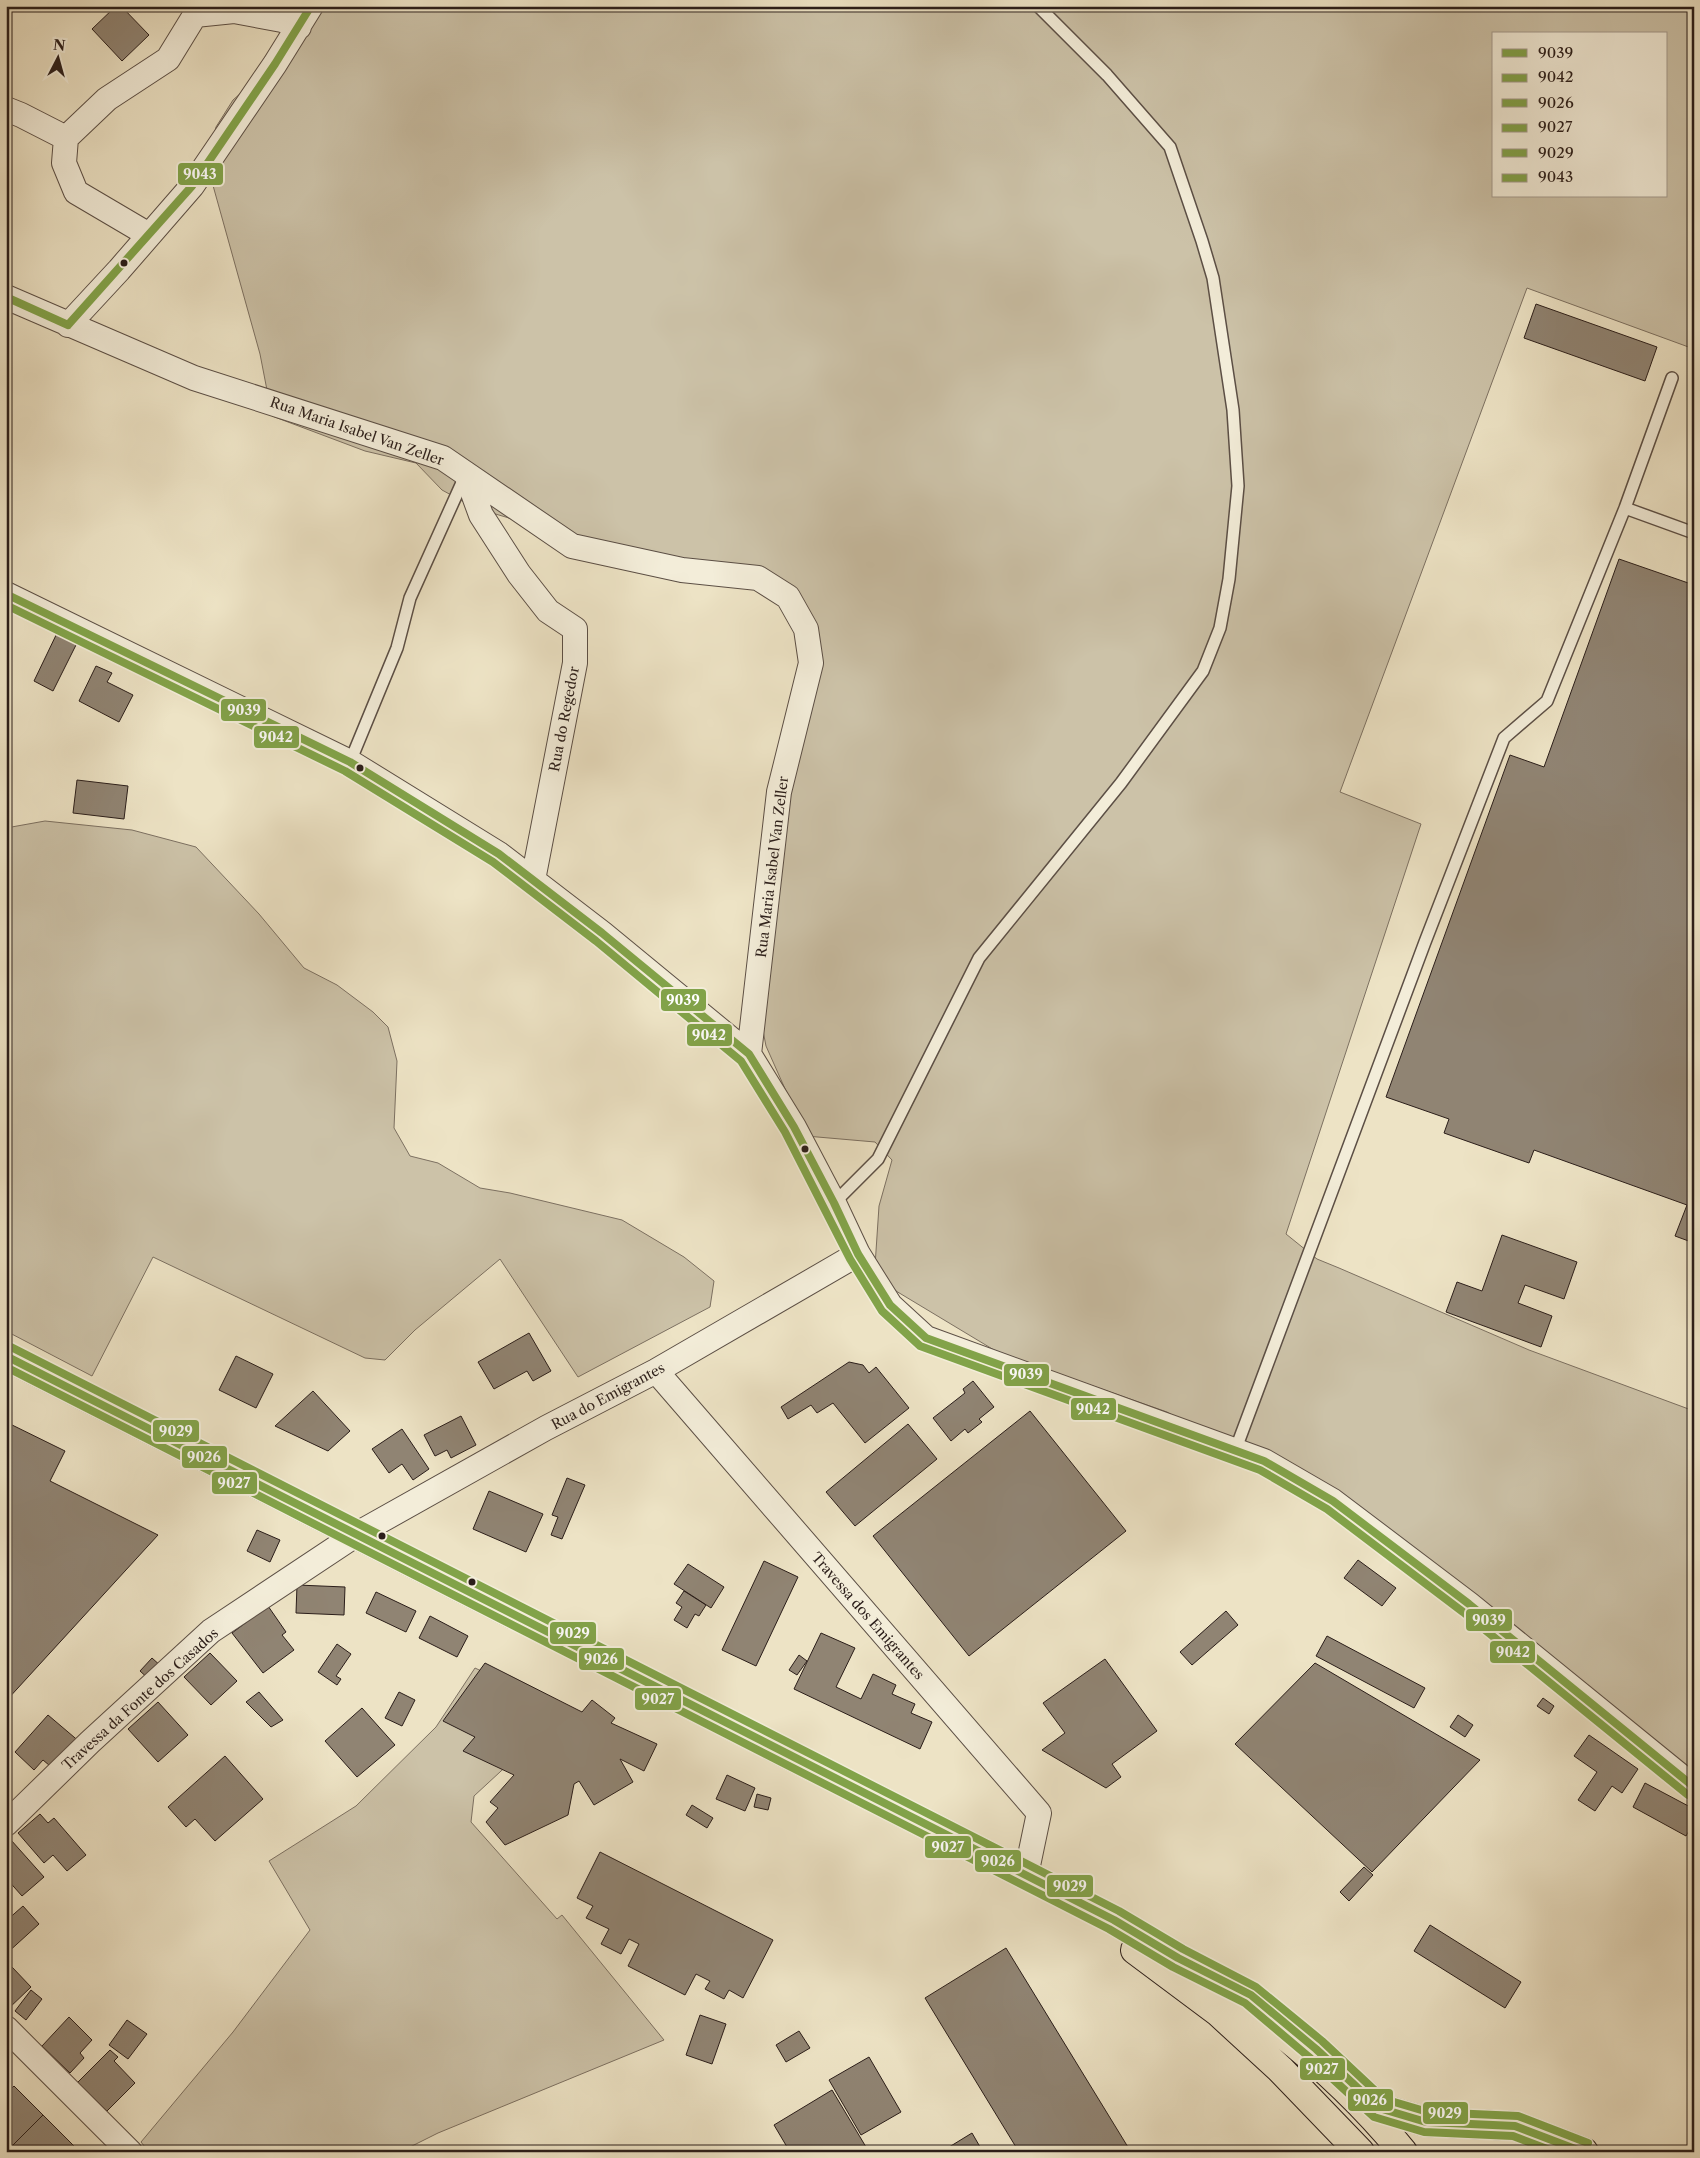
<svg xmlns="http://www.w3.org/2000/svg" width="1700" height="2158" font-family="'Libre Caslon Text',serif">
<rect width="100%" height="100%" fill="#ede3c5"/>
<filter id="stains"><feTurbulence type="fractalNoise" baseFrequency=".004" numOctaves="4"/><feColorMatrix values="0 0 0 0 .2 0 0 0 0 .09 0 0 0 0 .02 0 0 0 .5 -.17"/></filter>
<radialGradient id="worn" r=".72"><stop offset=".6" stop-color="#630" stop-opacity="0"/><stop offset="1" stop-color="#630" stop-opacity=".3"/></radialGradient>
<path fill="#ccc2a8" stroke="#7c7061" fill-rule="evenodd" d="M309 6H1694V349L1527 288 1340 792 1421 824 1286 1234 1317 1259 1339 1268 1529 1350 1694 1411V1796L1556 1684 1289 1481 1167 1412 999 1353 896 1291 875 1266 879 1206 892 1160 875 1142 806 1136 766 1046 752 974 800 667 798 624 766 585 594 543 475 508 442 490 416 463 365 451 272 416 260 354 207 164 216 127 233 100 260 76ZM1494 34H1666V196H1494Z
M45 821 132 830 196 847 259 914 304 968 337 985 373 1012 388 1027 397 1061 394 1128 410 1156 438 1163 480 1188 510 1193 622 1220 684 1257 714 1281 710 1307 578 1377 500 1259 415 1330 385 1360 365 1358 153 1257 92 1376 6 1331V828Z
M475 1668 566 1711 474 1796 471 1822 557 1919 562 1915 664 2040 438 2133 400 2152H149L141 2142 233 2032 310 1930 269 1861 356 1806 436 1727Z"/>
<path fill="#908473" stroke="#2b1e1a" d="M116 6H121L149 35 122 61 92 29Z
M1536 304 1657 347 1645 381 1524 338Z
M1619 559 1694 585V1243L1675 1236 1687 1205 1534 1150 1529 1163 1444 1133 1449 1119 1386 1097 1510 755 1544 767Z
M58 631 78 641 53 691 34 681Z
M96 666 112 673 107 682 133 695 119 722 79 701Z
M77 780 128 786 124 819 73 813Z
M1502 1235 1577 1262 1564 1299 1525 1285 1518 1303 1552 1316 1541 1347 1446 1312 1457 1282 1482 1291Z
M529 1333 551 1371 533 1381 527 1371 494 1389 478 1362Z
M236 1356 273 1374 256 1408 219 1390Z
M849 1362 863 1365 869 1373 876 1367 909 1408 865 1443 833 1403 817 1413 811 1405 788 1419 781 1407Z
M973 1381 994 1407 979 1419 982 1422 968 1433 965 1429 951 1441 933 1418 965 1393 963 1389Z
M313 1391 350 1431 328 1451 275 1426Z
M1030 1411 1126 1531 969 1656 873 1536Z
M461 1416 476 1445 451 1458 447 1450 435 1456 424 1435Z
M6 1422 65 1451 50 1481 158 1535 6 1701Z
M908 1424 937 1459 855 1526 826 1492Z
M402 1429 429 1469 413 1480 402 1464 389 1473 372 1449Z
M567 1478 585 1485 562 1539 551 1535 558 1517 552 1515Z
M489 1491 543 1514 526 1552 473 1529Z
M257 1530 280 1540 270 1562 247 1551Z
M1358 1560 1396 1588 1382 1606 1344 1578Z
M764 1561 798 1577 756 1666 722 1650Z
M688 1564 724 1587 711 1608 674 1584Z
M297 1585 345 1587 344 1615 296 1613Z
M684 1591 706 1605 699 1616 695 1614 687 1628 674 1620 682 1607 676 1603Z
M376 1592 416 1611 406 1632 366 1613Z
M268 1606 286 1632 282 1635 294 1650 263 1673 232 1633Z
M1226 1611 1238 1625 1192 1665 1180 1652Z
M430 1616 468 1636 457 1657 419 1638Z
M821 1633 855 1648 836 1687 861 1699 873 1674 896 1685 892 1694 915 1704 911 1713 932 1722 920 1749 794 1689Z
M1327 1636 1425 1688 1414 1708 1316 1656Z
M337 1644 351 1654 336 1676 341 1679 337 1685 318 1672Z
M210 1653 237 1681 211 1705 184 1677Z
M799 1655 807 1661 797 1675 789 1670Z
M152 1658 162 1667 150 1680 140 1671Z
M1105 1659 1157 1731 1112 1764 1121 1777 1106 1788 1042 1750 1065 1733 1043 1703Z
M485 1663 582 1712 592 1700 615 1718 611 1723 657 1744 644 1771 620 1759 633 1782 594 1805 579 1781 574 1784 568 1815 505 1845 486 1822 498 1808 490 1802 514 1775 463 1751 475 1737 443 1721Z
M1315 1663 1480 1760 1372 1872 1235 1744Z
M259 1692 283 1720 271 1727 246 1702Z
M399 1692 415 1700 402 1726 385 1718Z
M1543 1698 1554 1706 1549 1714 1537 1706Z
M158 1702 188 1735 158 1762 128 1729Z
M362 1708 395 1745 357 1777 325 1741Z
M48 1715 81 1743 56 1771 43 1760 34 1770 15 1752Z
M1458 1715 1473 1725 1465 1737 1450 1727Z
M1589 1735 1638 1769 1622 1793 1612 1786 1595 1811 1578 1800 1597 1772 1574 1756Z
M225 1756 263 1799 215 1841 195 1819 186 1827 168 1807Z
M727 1775 755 1788 745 1811 716 1799Z
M1645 1783 1694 1809V1822L1686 1836 1633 1807Z
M757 1794 771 1798 768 1810 754 1807Z
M692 1805 713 1818 707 1828 686 1815Z
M40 1814 48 1823 54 1818 86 1855 67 1871 53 1855 44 1863 18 1833Z
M11 1840 44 1877 22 1896 6 1878V1844Z
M600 1852 773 1940 743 1998 729 1990 724 1999 705 1989 710 1981 696 1974 685 1995 628 1966 639 1944 629 1939 621 1954 601 1944 609 1929 586 1918 593 1906 577 1898Z
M1364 1867 1373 1875 1349 1901 1340 1892Z
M23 1906 39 1924 6 1954V1921Z
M1430 1925 1521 1982 1505 2008 1414 1951Z
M1006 1948 1131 2152H1019L925 1998Z
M12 1967 31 1987 6 2011V1972Z
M31 1990 42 1999 26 2020 15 2011Z
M700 2015 726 2024 712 2064 686 2055Z
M69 2017 92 2040 80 2053 84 2058 70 2073 42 2046Z
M127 2020 147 2034 128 2059 109 2045Z
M799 2031 810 2048 786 2062 776 2045Z
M110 2050 118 2057 114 2061 135 2083 107 2111 77 2083Z
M869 2057 901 2112 861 2135 829 2080Z
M14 2086 43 2115 12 2146 6 2140V2094Z
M832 2090 869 2152H790L774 2125Z
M43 2115 78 2150 77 2152H18L12 2146Z
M972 2133 983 2152H941Z"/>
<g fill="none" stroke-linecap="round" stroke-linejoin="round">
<defs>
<path id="lane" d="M1625 508 1694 533
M350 762 397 648 410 598 465 476
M834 1203 878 1159 979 958 1121 783 1203 671 1220 628 1229 579 1238 486 1233 410 1213 278 1202 241 1170 147 1107 75 1038 6
M1235 1451 1425 942 1504 738 1547 701 1625 508 1672 378"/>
<path id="street" d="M195 15 234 11 282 20 299 27
M6 109 21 115 66 138
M149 235 76 192 64 163 66 138 107 99 168 59 195 15 196 6
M6 297 194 378 443 458 572 546 682 570 758 578 788 597 806 629 811 663 779 792 749 1054
M68 325 119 270 192 186 275 64 311 6
M466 474 481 515 519 574 548 611 575 629V663L533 880
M6 594 350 762 499 854 602 933 749 1054 794 1127 834 1203 858 1254 890 1305 926 1338 1264 1461 1333 1501 1469 1604 1694 1787
M656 1371 1039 1813 1026 1875
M6 1824 90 1742 211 1631 357 1534 546 1428 656 1371 858 1254
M6 2028 130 2152"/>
<path id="primary" d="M6 1356 1114 1920C1220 1982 1325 2056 1403 2152
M1135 1950 1218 2012 1280 2069 1360 2152
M1363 2093 1379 2108 1426 2122 1515 2126 1584 2152"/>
</defs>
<use href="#lane" stroke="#5c4f45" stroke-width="14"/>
<use href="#street" stroke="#5c4f45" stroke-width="26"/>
<use href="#primary" stroke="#2b1e1a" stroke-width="30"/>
<use href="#lane" stroke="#f3edd9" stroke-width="11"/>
<use href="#street" stroke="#f3edd9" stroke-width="24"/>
<use href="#primary" stroke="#ede3c5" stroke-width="28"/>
<defs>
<path id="bus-1" d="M6 594 350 762 499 854 602 933 749 1054 794 1127 834 1203 858 1254 890 1305 926 1338 1264 1461 1333 1501 1469 1604 1694 1787"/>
<path id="bus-2" d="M6 605 345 771 493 862 596 941 741 1061 785 1132 850 1259 882 1311 920 1346 1260 1470 1327 1509 1463 1612 1688 1795"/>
<path id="bus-3" d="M6 1356 1114 1920 1178 1958 1251 1995 1316 2049 1379 2108 1426 2122 1515 2126 1583 2152"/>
<path id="bus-4" d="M6 1367 1109 1929 1173 1967 1245 2003 1309 2057 1374 2117 1424 2132 1513 2136 1555 2152"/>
<path id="bus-5" d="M11 1347 1119 1911 1183 1949 1256 1987 1322 2041 1384 2099 1428 2112 1518 2116 1588 2143"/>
<path id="bus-6" d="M6 297 68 325
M68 325 192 186 275 64 311 6"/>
</defs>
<use href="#bus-1" stroke="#f3edd9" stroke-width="11"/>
<use href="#bus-2" stroke="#f3edd9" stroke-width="11"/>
<use href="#bus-3" stroke="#f3edd9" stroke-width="11"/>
<use href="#bus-4" stroke="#f3edd9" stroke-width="11"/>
<use href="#bus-5" stroke="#f3edd9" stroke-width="11"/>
<use href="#bus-6" stroke="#f3edd9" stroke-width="11"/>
<use href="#bus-1" stroke="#82a349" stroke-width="8"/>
<use href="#bus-2" stroke="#82a349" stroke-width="8"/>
<use href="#bus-3" stroke="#82a349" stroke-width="8"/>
<use href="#bus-4" stroke="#82a349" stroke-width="8"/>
<use href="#bus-5" stroke="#82a349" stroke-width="8"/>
<use href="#bus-6" stroke="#82a349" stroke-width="8"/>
</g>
<g fill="#2b1e1a" stroke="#f3edd9" stroke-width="2">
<circle cx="124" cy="263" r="4.5"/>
<circle cx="360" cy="768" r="4.5"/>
<circle cx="805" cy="1149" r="4.5"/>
<circle cx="382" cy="1536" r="4.5"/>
<circle cx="472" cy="1582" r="4.5"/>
</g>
<g text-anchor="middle" stroke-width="5" stroke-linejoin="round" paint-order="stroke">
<g font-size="14" fill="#2b1e1a" stroke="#f3edd9">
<text transform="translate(357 431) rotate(19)" y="5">Rua Maria Isabel Van Zeller</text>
<text transform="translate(564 719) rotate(-79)" y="5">Rua do Regedor</text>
<text transform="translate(772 867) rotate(-83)" y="5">Rua Maria Isabel Van Zeller</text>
<text transform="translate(608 1396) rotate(-28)" y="5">Rua do Emigrantes</text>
<text transform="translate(868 1616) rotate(49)" y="5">Travessa dos Emigrantes</text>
<text transform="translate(140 1699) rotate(-42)" y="5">Travessa da Fonte dos Casados</text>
</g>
</g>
<g stroke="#f3edd9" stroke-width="2">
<rect x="177" y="162" width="47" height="24" rx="5" fill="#82a349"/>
<rect x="220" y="698" width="47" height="24" rx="5" fill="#82a349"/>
<rect x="253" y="725" width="47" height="24" rx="5" fill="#82a349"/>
<rect x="660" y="988" width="47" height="24" rx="5" fill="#82a349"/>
<rect x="686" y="1023" width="47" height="24" rx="5" fill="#82a349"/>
<rect x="1003" y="1363" width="47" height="24" rx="5" fill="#82a349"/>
<rect x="1070" y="1397" width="47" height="24" rx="5" fill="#82a349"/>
<rect x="152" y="1419" width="48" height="24" rx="5" fill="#82a349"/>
<rect x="181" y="1445" width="47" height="24" rx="5" fill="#82a349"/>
<rect x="211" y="1471" width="47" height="24" rx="5" fill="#82a349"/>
<rect x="1465" y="1608" width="48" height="24" rx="5" fill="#82a349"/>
<rect x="549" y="1621" width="48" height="24" rx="5" fill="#82a349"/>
<rect x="1489" y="1640" width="47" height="24" rx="5" fill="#82a349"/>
<rect x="578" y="1647" width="47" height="24" rx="5" fill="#82a349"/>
<rect x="634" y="1687" width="48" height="24" rx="5" fill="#82a349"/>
<rect x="924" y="1835" width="48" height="24" rx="5" fill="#82a349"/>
<rect x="974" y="1849" width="48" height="24" rx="5" fill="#82a349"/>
<rect x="1046" y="1874" width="48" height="24" rx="5" fill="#82a349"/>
<rect x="1299" y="2057" width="47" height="24" rx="5" fill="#82a349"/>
<rect x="1347" y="2088" width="47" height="24" rx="5" fill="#82a349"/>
<rect x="1422" y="2101" width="47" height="24" rx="5" fill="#82a349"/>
</g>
<g font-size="14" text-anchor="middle" font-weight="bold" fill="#fff">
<text x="200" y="179">9043</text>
<text x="244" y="715">9039</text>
<text x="276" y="742">9042</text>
<text x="683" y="1005">9039</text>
<text x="709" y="1040">9042</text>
<text x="1026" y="1379">9039</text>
<text x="1093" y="1414">9042</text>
<text x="176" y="1436">9029</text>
<text x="204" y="1462">9026</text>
<text x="234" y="1488">9027</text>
<text x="1489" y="1625">9039</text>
<text x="573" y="1638">9029</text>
<text x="1513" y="1657">9042</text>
<text x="601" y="1664">9026</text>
<text x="658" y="1704">9027</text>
<text x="948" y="1852">9027</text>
<text x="998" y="1866">9026</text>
<text x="1070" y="1891">9029</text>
<text x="1322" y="2074">9027</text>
<text x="1370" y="2105">9026</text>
<text x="1445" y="2118">9029</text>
</g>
<rect width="1700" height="2158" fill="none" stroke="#ede3c5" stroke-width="25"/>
<rect x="8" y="8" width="1685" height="2143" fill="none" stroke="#2b1e1a" stroke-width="2.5"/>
<rect x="12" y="12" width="1675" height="2133" fill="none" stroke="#2b1e1a"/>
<rect x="1492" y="32" width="175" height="165" fill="#f3edd9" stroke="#a39a8d"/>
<rect x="1502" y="49" width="25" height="8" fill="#82a349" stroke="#a39a8d"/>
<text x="1538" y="58" font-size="15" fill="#2b1e1a">9039</text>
<rect x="1502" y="74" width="25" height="8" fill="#82a349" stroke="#a39a8d"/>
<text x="1538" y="82" font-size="15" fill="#2b1e1a">9042</text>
<rect x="1502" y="99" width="25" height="8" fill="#82a349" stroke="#a39a8d"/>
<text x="1538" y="108" font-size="15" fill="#2b1e1a">9026</text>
<rect x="1502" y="124" width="25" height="8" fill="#82a349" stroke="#a39a8d"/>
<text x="1538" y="132" font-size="15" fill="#2b1e1a">9027</text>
<rect x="1502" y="149" width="25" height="8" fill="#82a349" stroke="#a39a8d"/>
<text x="1538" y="158" font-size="15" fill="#2b1e1a">9029</text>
<rect x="1502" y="174" width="25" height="8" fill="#82a349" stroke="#a39a8d"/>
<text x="1538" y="182" font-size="15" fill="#2b1e1a">9043</text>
<g transform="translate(58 58) rotate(6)" stroke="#f3edd9" stroke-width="4" paint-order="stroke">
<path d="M0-4L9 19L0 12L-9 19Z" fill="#2b1e1a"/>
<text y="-8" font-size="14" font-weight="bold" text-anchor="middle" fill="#2b1e1a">N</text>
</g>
<rect width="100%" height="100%" filter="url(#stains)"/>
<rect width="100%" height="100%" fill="url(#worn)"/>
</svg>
